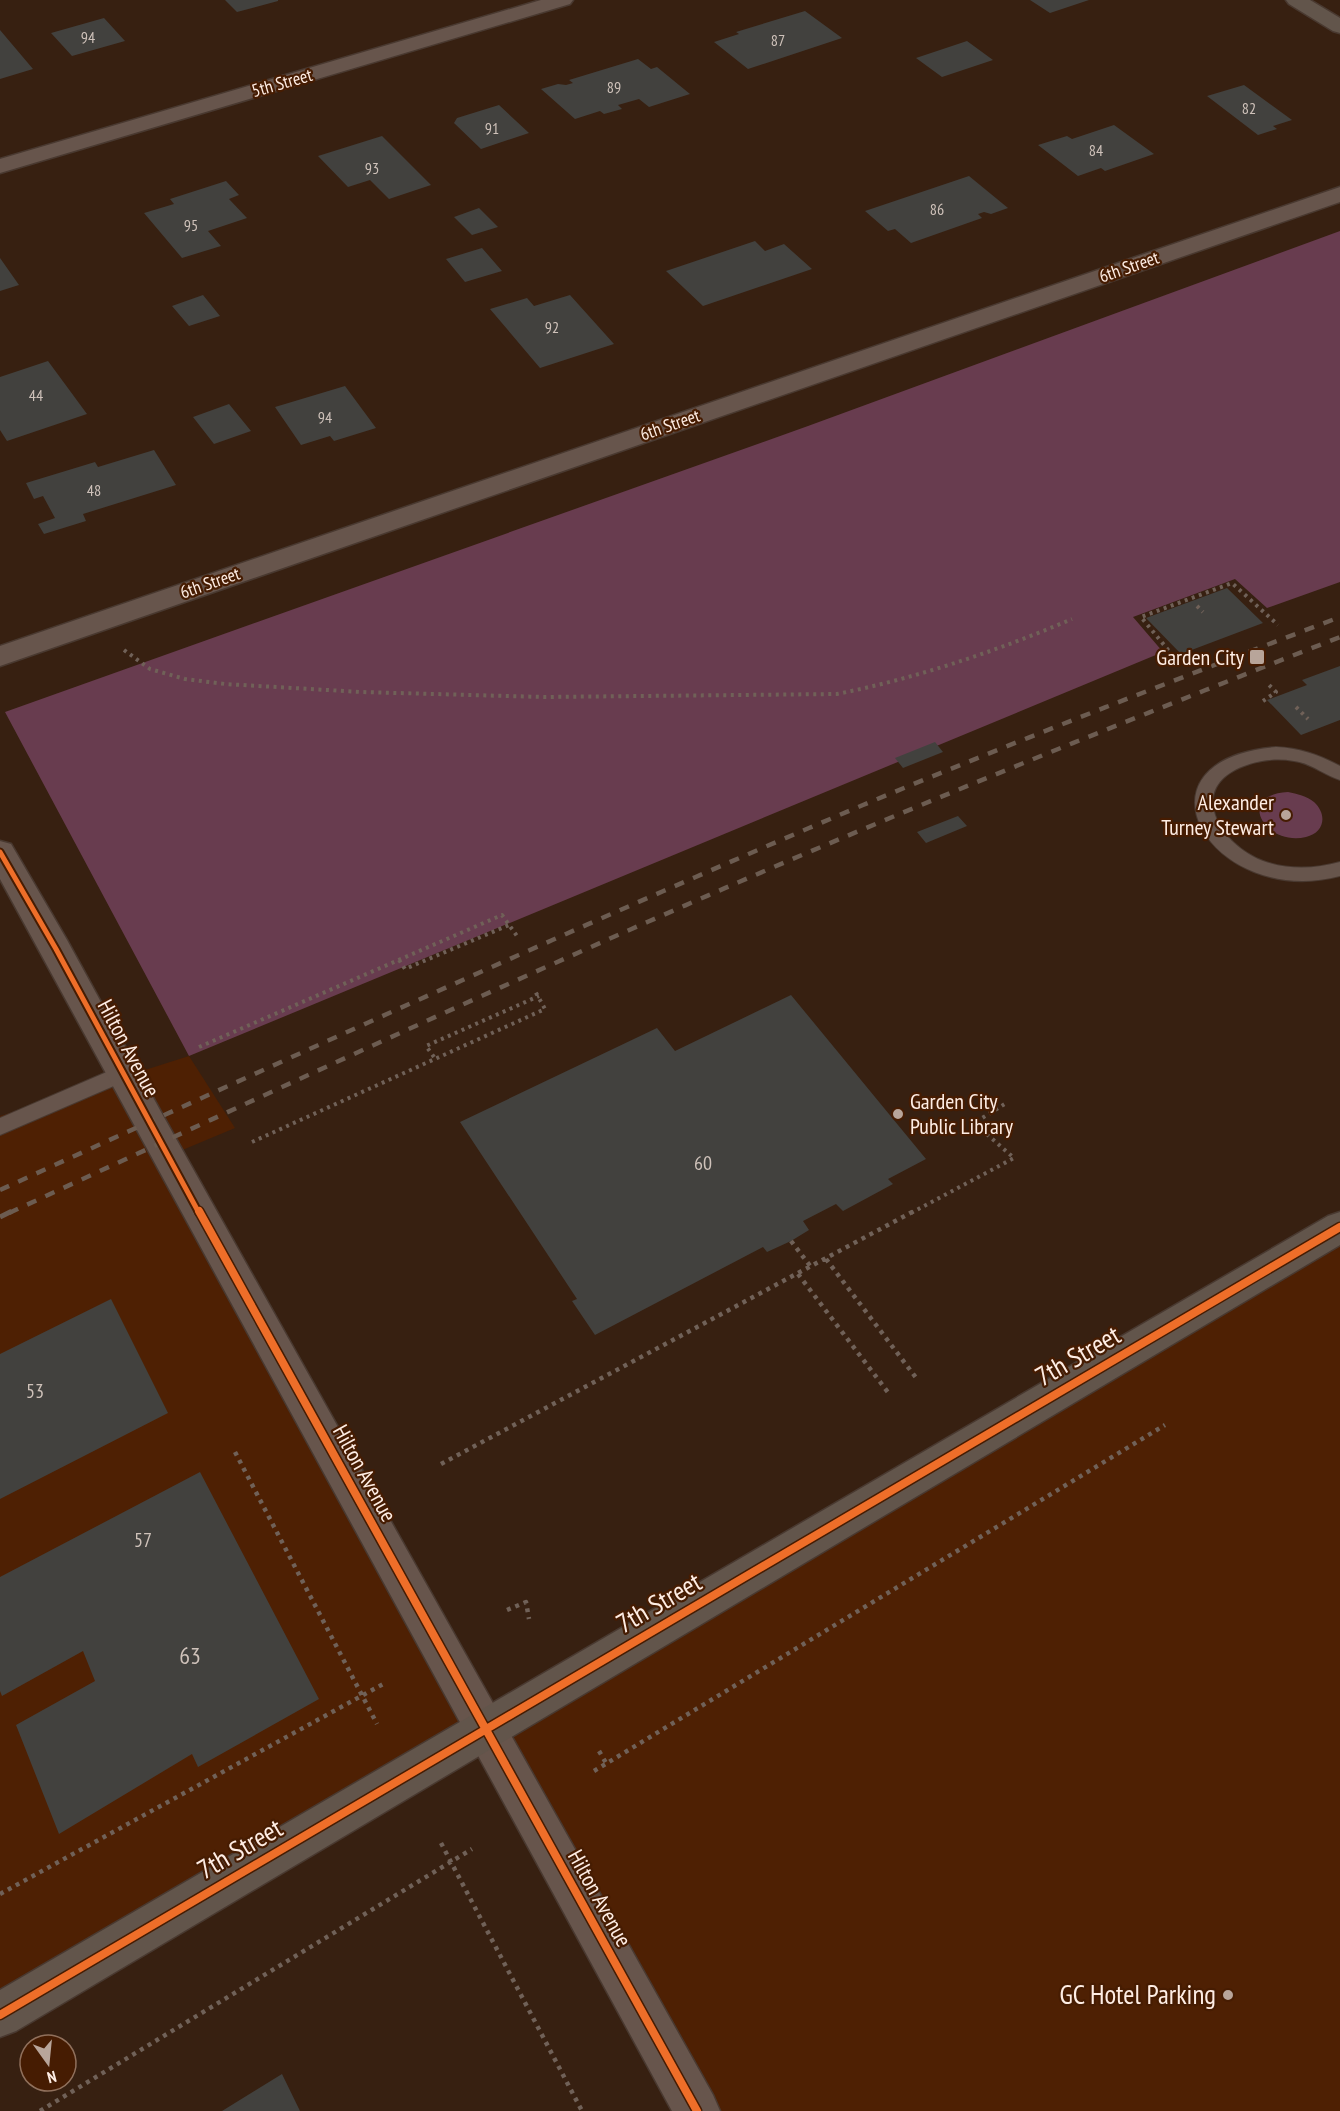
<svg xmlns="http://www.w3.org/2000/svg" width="1340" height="2111" font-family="'PT Sans Narrow',sans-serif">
<rect width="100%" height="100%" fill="#372011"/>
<path fill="#4e2003" d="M189 1056 235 1128 161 1159 485 1728 1340 1230V2111H700L485 1729 0 2019V1116Z"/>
<path fill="#683c4f" d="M1340 231V582L1267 608 1235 579 1133 617 1163 652 189 1056 5 712 808 426Z
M1288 792C1297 794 1307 796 1314 802 1328 815 1324 833 1306 837 1266 847 1234 795 1288 792Z"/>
<path fill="#42413e" d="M225 0H278V1L237 12Z
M1030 0H1089L1050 13Z
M805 11 842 38 748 69 714 42 739 34 736 32Z
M104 18 125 41 72 56 51 33Z
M0 30 33 69 0 79Z
M967 41 993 60 942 77 916 58Z
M638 59 651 69 657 67 690 94 649 107 639 99 618 105 622 109 604 114 600 111 575 119 541 89 558 84 566 85 573 83 569 80Z
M1244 85 1292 120 1273 126 1277 129 1258 135 1207 96Z
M499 105 529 133 481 149 454 123 457 118Z
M1114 125 1154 154 1105 171 1101 168 1078 176 1038 145 1067 136 1072 139Z
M382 136 431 185 389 199 370 180 348 187 318 156Z
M969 176 1008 208 991 214 984 212 978 214 982 218 911 243 895 229 888 231 865 211Z
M226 181 239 195 229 199 247 218 208 231 221 246 182 258 144 213 174 204 170 199Z
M479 208 498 227 472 235 454 217Z
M755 241 765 251 784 244 812 269 703 306 666 271Z
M482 248 502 271 465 282 446 259Z
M0 258 19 285 0 291Z
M203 295 220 316 189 326 172 306Z
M570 295 614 344 540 368 490 309 527 298 534 306Z
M48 361 87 414 7 441 0 430V377Z
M345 386 376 428 334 441 330 436 301 445 275 407Z
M229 404 251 431 214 444 193 417Z
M154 450 176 485 83 514 86 521 44 534 38 524 55 518 43 496 34 499 26 483 95 462 98 467Z
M1227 588 1263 623 1181 654 1146 618Z
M1340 666V720L1301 735 1267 700 1307 685 1302 680Z
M935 742 943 752 903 768 895 758Z
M958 816 967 826 926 843 917 832Z
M791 995 926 1159 888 1179 893 1184 843 1211 836 1204 803 1221 809 1230 791 1241 767 1252 763 1247 595 1335 572 1301 577 1299 460 1122 657 1028 675 1051Z
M111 1299 168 1413 0 1499V1354Z
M200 1472 319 1699 198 1767 192 1754 59 1834 16 1725 95 1681 83 1651 2 1696 0 1691V1577Z
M282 2074 300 2111H222Z"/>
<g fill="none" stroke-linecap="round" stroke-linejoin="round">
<defs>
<path id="lane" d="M1276 747C1300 748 1319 755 1340 766V780C1324 775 1311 763 1294 761 1277 758 1259 760 1244 766 1185 788 1220 845 1263 861 1288 870 1315 869 1340 862V876C1211 910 1123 760 1276 747Z
M123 1065 130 1067 133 1073 130 1079 0 1135V1118Z"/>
<path id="street" d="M541 0H573L570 4 0 173V159Z
M1340 187V202L0 666V646Z
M0 841 11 844 67 940 161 1112 713 2095 720 2111H672L0 879Z"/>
<path id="secondary" d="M1286 0H1310L1340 18V33L1333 31 1289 4Z
M1340 1212V1245L16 2031 0 2037V1990L1328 1216Z"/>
</defs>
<use href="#lane" stroke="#493930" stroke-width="2"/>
<use href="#street" stroke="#493930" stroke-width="3"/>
<use href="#secondary" stroke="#493930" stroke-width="3"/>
<path stroke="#706158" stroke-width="4" stroke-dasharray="3 4.5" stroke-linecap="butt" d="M1197 606 1203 612
M124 650 150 669 185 679 225 684 361 692 544 697 837 694C917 678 997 651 1072 619
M1178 662 1141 617 1232 583 1278 625
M1263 701 1276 692 1266 682
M1296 707 1308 719
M399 960 405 969 509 925
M199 1047 502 915 517 936
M434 1057 426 1046 539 996
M252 1142 545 1009 535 991
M911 1213 1014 1158 974 1123 1008 1102"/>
<path stroke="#706158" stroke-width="4.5" stroke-dasharray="4 5" stroke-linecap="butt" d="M791 1241 811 1267
M826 1259 917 1379
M798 1274 890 1395
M235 1452 377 1724
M441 1464 914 1211
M507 1610 526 1602 529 1619
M599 1751 606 1763
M594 1771 1165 1425
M441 1843 582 2111
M0 1894 385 1683
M40 2111 472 1849"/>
<use href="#lane" fill="#67554c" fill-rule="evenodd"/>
<use href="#street" fill="#67554c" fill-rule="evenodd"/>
<use href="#secondary" fill="#62554b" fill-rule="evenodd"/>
<path stroke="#6c5c51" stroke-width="4.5" stroke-dasharray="10 10" stroke-linecap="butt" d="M0 1190C287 1059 573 928 863 805 1021 739 1180 678 1340 617
M9 1213C252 1101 494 988 739 882 938 796 1139 716 1340 637"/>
<path stroke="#6c5c51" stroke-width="5" stroke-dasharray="13 13" stroke-linecap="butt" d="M0 1217 12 1211"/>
<defs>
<path id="cycleway-far1" d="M0 852 56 949 199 1213"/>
<path id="cycleway" d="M199 1211 697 2111
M0 2015 1340 1227"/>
</defs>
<use href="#cycleway-far1" stroke="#461c02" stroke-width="9"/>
<use href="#cycleway" stroke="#461c02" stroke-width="11"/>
<use href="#cycleway-far1" stroke="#ee6e29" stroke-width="5"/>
<use href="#cycleway" stroke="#ee6e29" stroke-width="8"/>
</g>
<g fill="#b8a59a" stroke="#461c02" stroke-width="2">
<rect x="1249" y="649" width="16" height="16" rx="3"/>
<circle cx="1286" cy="815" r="6"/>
<circle cx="898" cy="1114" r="6"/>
<circle cx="1228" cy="1995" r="6"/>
</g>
<g text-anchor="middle" stroke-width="4.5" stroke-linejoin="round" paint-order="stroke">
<g font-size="16" fill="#cfc2ba">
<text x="88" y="43">94</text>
<text x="778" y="46">87</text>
<text x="614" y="93">89</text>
<text x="1249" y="114">82</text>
<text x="492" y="134">91</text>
<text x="1096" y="156">84</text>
<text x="372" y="174">93</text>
<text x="937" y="215">86</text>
<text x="191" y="231">95</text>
<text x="552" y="333">92</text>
<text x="36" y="401">44</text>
<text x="325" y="423">94</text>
<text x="94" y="496">48</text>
</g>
<g font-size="18" fill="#feede4" stroke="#461c02">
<text transform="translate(282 83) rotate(-16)" y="6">5th Street</text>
<text transform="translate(1129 267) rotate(-19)" y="6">6th Street</text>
<text transform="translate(670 425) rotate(-19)" y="6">6th Street</text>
<text transform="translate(210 583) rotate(-19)" y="6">6th Street</text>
</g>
<g font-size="20" fill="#cfc2ba">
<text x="703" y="1170">60</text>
<text x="35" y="1398">53</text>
<text x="143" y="1547">57</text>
</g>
<g font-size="22" fill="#feede4" stroke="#461c02" text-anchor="end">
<text x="1244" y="665">Garden City</text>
<text x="1274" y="810">Alexander<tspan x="1274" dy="25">Turney Stewart</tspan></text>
<text x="910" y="1109" text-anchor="start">Garden City<tspan x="910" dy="25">Public Library</tspan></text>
</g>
<g font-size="22" fill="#feede4" stroke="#461c02">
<text transform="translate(129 1048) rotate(62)" y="8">Hilton Avenue</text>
<text transform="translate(365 1473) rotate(61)" y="8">Hilton Avenue</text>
<text transform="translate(600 1898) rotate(61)" y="8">Hilton Avenue</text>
</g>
<g font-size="24" fill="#cfc2ba">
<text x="190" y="1664">63</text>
</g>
<g font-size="27" fill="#feede4" stroke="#461c02">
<text transform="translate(1078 1356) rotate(-30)" y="9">7th Street</text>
<text transform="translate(659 1603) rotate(-30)" y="9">7th Street</text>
<text transform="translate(240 1849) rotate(-30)" y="9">7th Street</text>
</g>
<g font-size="27" fill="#feede4" stroke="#461c02" text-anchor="end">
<text x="1216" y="2004">GC Hotel Parking</text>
</g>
</g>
<g transform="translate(48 2063) rotate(165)"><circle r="28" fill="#461c02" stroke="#90705c" stroke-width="1.5"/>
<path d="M0-4.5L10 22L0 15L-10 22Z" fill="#b8a59a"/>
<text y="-9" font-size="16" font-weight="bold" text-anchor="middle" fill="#feede4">N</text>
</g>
</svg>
